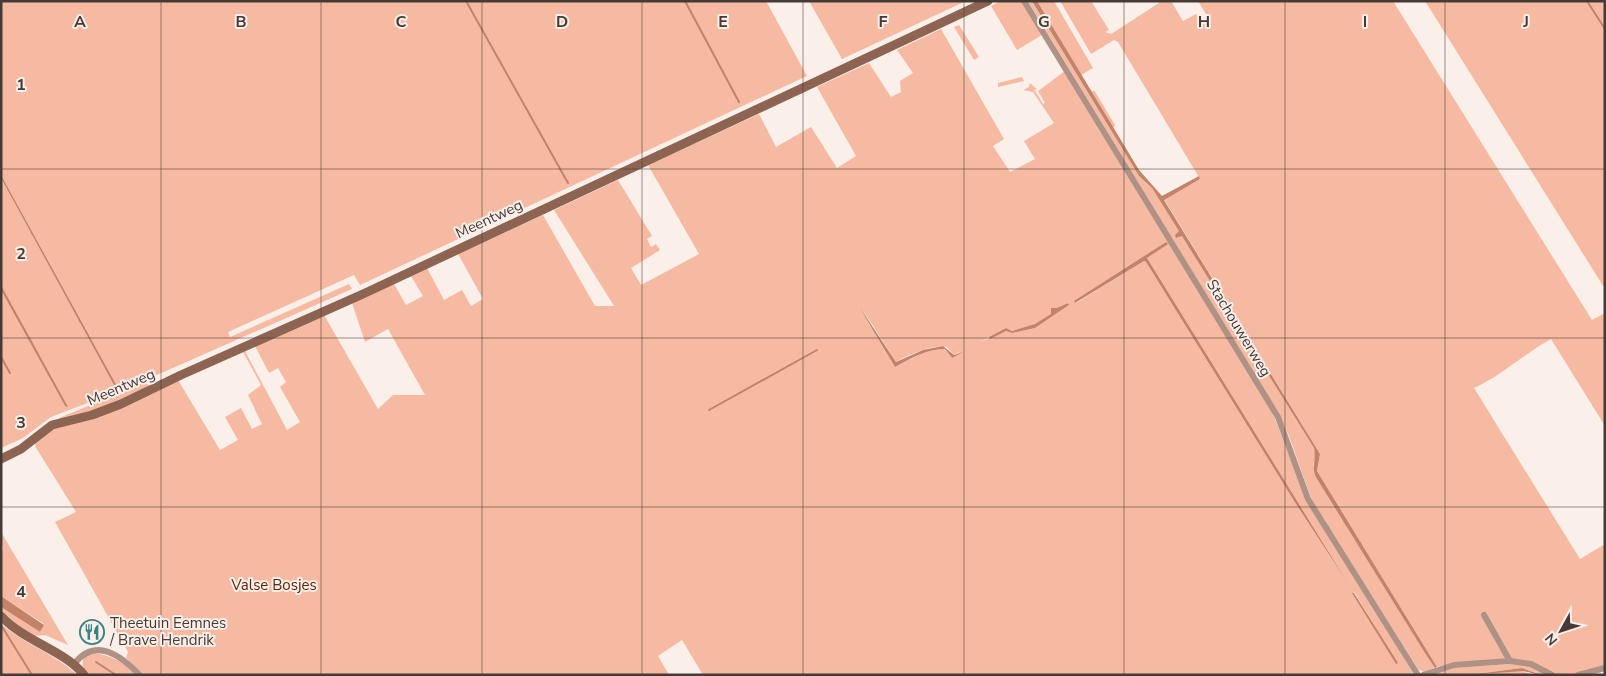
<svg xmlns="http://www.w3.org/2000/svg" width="1606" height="676" font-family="'Nunito Sans',sans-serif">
<rect width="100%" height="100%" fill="#fbefea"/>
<path fill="#f6baa2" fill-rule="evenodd" d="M1 1H766L807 76 360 285 354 275 228 332 230 337 349 284 352 289 132 386 51 417 23 438 1 448V290L65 406H67L1 285V178L115 387 116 384 1 175Z
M809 1H966L842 59Z
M1001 1H1022L1042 35 1017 50 991 6Z
M1028 1H1032L1139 176 1152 188 1180 231 1175 235 1177 238 1182 235 1314 448 1316 456 1313 464 1317 479 1435 668 1424 672 1418 669 1312 501 1289 436 1277 411Z
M1037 1H1054L1093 68 1081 75Z
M1060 1H1091L1109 30 1105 32 1111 34 1159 3 1158 1H1171L1183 21 1196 14 1203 23 1209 19 1198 1H1393L1592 320 1605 313V426L1551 339C1524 354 1501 376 1474 388L1580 559 1605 544V667L1570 675H1555L1533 663H1455L1437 667 1317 471 1320 454 1164 199 1200 179 1118 42 1114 40 1091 54Z
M1425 1H1605V289Z
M959 25 979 57 974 60 954 27Z
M941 29 1004 139 993 146 1010 172 1035 159 1024 141 1054 123 1033 92 1023 90 1029 87 1030 83 1038 90 1034 89 1043 104 1045 103 1038 91 1065 71 1272 411 1297 476 1414 675H703L682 640 658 656 669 675H145L126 658 128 652 55 522 76 512 35 446 36 441 59 425V418L146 382 152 391 178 380 220 450 238 440 225 417 241 408 252 429 262 424 248 395 261 385 243 352 245 351 287 430 300 422 280 387 286 382 278 368 269 373 255 346 324 315 378 409 393 395H425L388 329 365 342 352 303 394 284 406 305 423 296 411 276 427 268 444 300 462 290 471 306 483 299 458 254 543 215 595 306H614L554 210 618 180 652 236 647 239 651 247 656 244 660 250 631 268 641 285 699 254 648 165 759 114 776 147 811 127 837 168 856 156 817 87 869 63 891 97 901 92 900 81 913 73 897 50ZM1166 242 1167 244 1147 258 1349 585 1296 504 1146 262 1144 261 1076 303 1074 302ZM1068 303 1069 305 1035 328 1012 333 1006 331 980 342 1006 328 1012 331C1022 328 1033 326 1042 321 1052 315 1056 308 1068 303ZM863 310 896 362C907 355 934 344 947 347L954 355 962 350 952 358 945 349C926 349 912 358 895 367ZM1353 593H1355L1397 664 1353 594Z
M1022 77 1024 81 998 87V83Z
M1094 90 1115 125 1113 128 1092 92Z
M1 532 68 645 45 635 33 636 26 633 1 610V607L40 632 44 624 1 596V552L3 550Z
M1 624C25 644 55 654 77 675H1Z
M90 653C111 654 122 662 137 675H88C81 667 80 659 90 653Z
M1514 664 1529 666 1548 675H1541L1522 668 1468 675H1427L1451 668Z
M1503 671H1523L1532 675H1486Z"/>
<path fill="#c28368" d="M1032 1H1037L1139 170 1162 196 1199 176 1200 179 1164 200 1320 454 1317 471 1437 667 1435 668 1425 653 1317 479C1310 466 1317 461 1314 448L1182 236 1176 238 1175 235 1179 231 1152 188 1139 176Z
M1 175 117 386 115 387 1 178Z
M1166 242 1168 244 1147 258 1349 585 1296 504 1146 262 1144 261 1075 303 1074 301Z
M1 285 68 407 65 406 1 290Z
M1068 303 1069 305 1035 328 1012 333 1006 331 990 339 989 337 1006 328 1012 331 1035 324 1051 314V308H1057Z
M860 308 896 362 923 350 943 346 954 355 963 352 952 358 945 349C927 349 911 358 895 367Z
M1352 593H1354L1398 663 1396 664Z
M1 596 44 625 40 632 1 607Z
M1522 668 1541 675 1523 671 1468 675Z"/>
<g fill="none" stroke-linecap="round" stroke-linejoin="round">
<path stroke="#c28368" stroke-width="2" d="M466 1 568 183
M685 1 739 102
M1587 1 1605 29
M1 357 10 373
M709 410 817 350
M1 625 32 675
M96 662 116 675"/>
<path stroke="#af9186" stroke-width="6" d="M1024 1 1278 417 1308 499 1418 675
M1484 615 1510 661 1531 664 1552 675
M74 664C96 636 121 656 140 675
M1423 675 1454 665 1510 661
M1578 675 1605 668"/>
<path stroke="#8d6352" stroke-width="9" d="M1 459 21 449 52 425 92 415 121 404 181 375 363 294 988 1
M1 616C25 642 64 650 84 675"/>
</g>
<path fill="none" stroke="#453a35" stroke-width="1" stroke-opacity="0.55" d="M161 1V675M321 1V675M482 1V675M642 1V675M803 1V675M964 1V675M1124 1V675M1285 1V675M1445 1V675M1 169H1605M1 338H1605M1 507H1605"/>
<defs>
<symbol id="restaurant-ring" viewBox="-11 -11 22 22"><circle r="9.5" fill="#fbefea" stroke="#398183" stroke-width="1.5"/><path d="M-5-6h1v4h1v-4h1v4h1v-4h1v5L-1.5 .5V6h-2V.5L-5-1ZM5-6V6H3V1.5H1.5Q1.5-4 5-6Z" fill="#398183"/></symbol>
</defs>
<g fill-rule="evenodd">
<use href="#restaurant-ring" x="78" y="618" width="28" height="28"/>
</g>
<g text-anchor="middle" stroke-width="4" stroke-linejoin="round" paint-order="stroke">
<g font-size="15" fill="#453a35" stroke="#fbefea">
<text transform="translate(489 219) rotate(-25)" y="5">Meentweg</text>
<text transform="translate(1239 328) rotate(59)" y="5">Stachouwerweg</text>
<text transform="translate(121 387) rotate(-23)" y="5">Meentweg</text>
</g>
<g font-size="15" fill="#5d2204" stroke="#fbefea">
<text x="274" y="590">Valse Bosjes</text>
</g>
<g font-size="15" fill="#453a35" stroke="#fbefea" text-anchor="start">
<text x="110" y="628">Theetuin Eemnes<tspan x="110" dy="17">/ Brave Hendrik</tspan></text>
</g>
</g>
<g font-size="16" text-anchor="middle" font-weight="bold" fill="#453a35" stroke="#fbefea" stroke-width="4" stroke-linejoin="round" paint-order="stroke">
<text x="80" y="27">A</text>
<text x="241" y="27">B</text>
<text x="401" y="27">C</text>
<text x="562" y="27">D</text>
<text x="723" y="27">E</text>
<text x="883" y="27">F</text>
<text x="1044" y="27">G</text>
<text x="1204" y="27">H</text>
<text x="1365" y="27">I</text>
<text x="1526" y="27">J</text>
<text x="21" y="90">1</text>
<text x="21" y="259">2</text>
<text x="21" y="428">3</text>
<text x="21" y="597">4</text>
</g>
<rect width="1606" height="676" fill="none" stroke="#453a35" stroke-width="5"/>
<g transform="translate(1561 631) rotate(230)" stroke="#fbefea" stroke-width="4" paint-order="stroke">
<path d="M0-4L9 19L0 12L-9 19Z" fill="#453a35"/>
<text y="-8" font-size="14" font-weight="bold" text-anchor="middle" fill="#453a35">N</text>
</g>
</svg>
